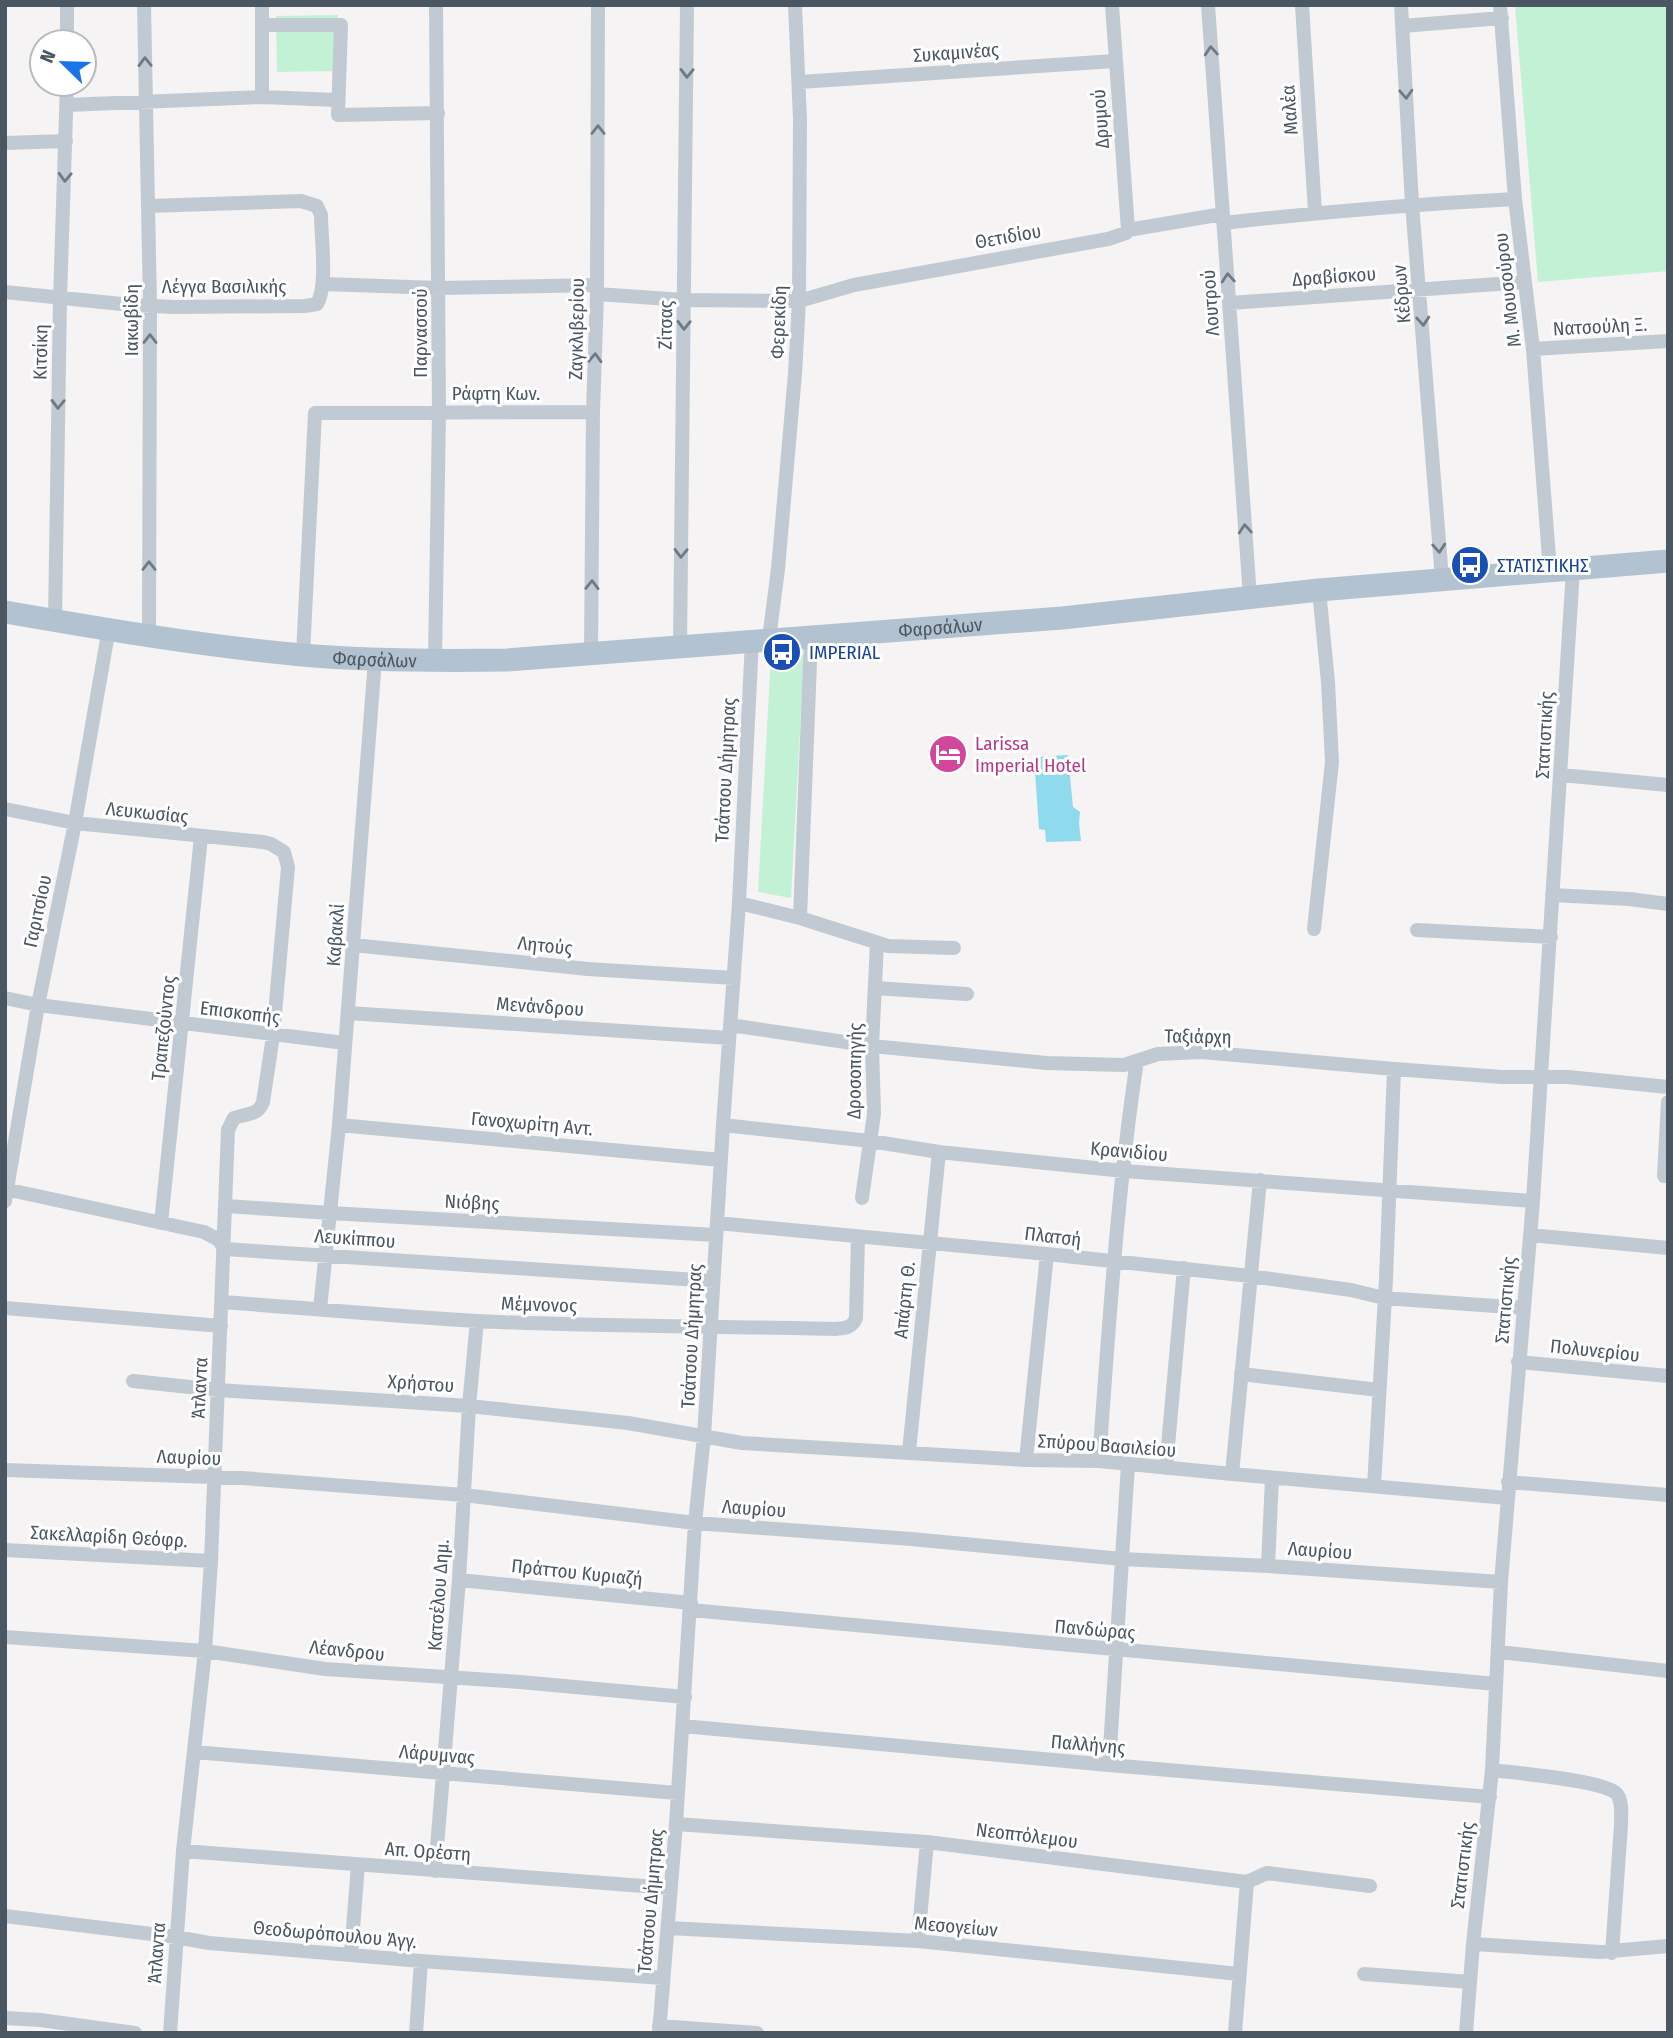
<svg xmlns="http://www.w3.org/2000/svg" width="1673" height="2038" font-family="'Fira Sans Condensed',sans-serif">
<rect width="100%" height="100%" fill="#f5f3f3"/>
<path fill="#c3f1d5" d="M1515 5H1668V271L1538 282Z
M338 15V71L277 72 276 16Z
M804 655 791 898 758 892 771 656Z"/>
<path fill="#90daee" d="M1068 755 1073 807 1080 812 1079 823 1081 841 1046 842 1045 830 1039 829 1034 757Z"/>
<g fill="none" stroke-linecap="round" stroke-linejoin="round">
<path stroke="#c1cad2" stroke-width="14" d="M67 5V42
M144 5 150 305 149 635
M262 5V97
M1112 5 1128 230
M1208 5 1250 597
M1302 5 1315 212
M1401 5 1412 204 1442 579
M1500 5 1515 199 1533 349 1550 571
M262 25H341L338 115 438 113
M1402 26 1502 18
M800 82 1115 61
M67 105 262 97 337 100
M5 143 66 141
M1224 223C1321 212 1418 204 1515 199
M323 284 439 288 597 285
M5 292 131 305 174 307 305 306 317 304C328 286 321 237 321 215L317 206 301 201 149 206
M597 294 684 300 799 301 854 285 1108 239 1126 233 1128 230 1223 214
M1230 303 1525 282
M1533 349 1668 341
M55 620 60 298 67 84
M769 639 778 569 795 374 799 301 800 119 795 5
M680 646 687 5
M591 653 593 412 597 294 598 5
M303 655 315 413 593 412
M435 661 439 413 436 5
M1561 775 1668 785
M5 809 75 823 263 842 271 844 284 852 288 867 273 1036 263 1102C258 1116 247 1113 234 1118L228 1130 211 1561 205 1651 183 1851 170 2033
M1552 895 1629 899 1668 904
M739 903 800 918 888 946 954 948
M800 918 811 637
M1314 929 1332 762 1328 682 1319 590
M1417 930 1551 937
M353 945 588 969 734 978
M875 988 967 994
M5 998 38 1005 345 1043
M348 1013 729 1038
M730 1025 872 1046 1046 1063 1124 1065 1158 1054 1202 1052 1394 1069 1502 1077H1568L1668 1087
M1668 1102 1664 1176H1668
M339 1125 721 1160
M723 1125 870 1141 939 1152 1124 1171 1533 1201
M5 1189 204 1232 219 1240 224 1249
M862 1198 874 1114 872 1046 877 943
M5 1201 38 1005 75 823 109 628
M226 1206 330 1213 716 1235
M161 1223 201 837
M717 1223 1047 1254 1250 1276 1351 1290 1384 1298 1523 1308
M1530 1235 1668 1248
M224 1249 713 1281
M222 1302C307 1308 392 1316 478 1321 597 1327 716 1326 835 1329 845 1328 852 1328 856 1318L858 1237
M5 1308 221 1326
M320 1309 339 1125 375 660
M1518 1362 1668 1376
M1241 1374 1379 1390
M133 1381 218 1390 469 1406 628 1423 742 1443 1026 1460 1099 1461 1232 1474 1507 1498
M909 1452 939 1152
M1026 1460 1047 1254
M1099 1461C1109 1327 1117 1193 1137 1061
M1166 1468 1184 1268
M5 1470 242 1478 464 1495 695 1523 911 1539 1122 1559 1268 1566 1501 1582
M1232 1474 1260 1180
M1508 1482 1668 1495
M1374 1486 1386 1279 1394 1069
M5 1550 211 1561
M1268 1566 1272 1478
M459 1580 691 1603
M691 1610 1496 1684
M5 1637 205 1651 325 1669 520 1682 685 1697
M1499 1652 1668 1671
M683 1726 1109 1765 1490 1797
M194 1752 677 1793
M1109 1765 1128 1464
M1492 1770C1516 1773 1601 1780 1616 1793 1623 1800 1621 1815 1621 1825L1612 1953
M676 1824 927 1842 1247 1882 1267 1873 1370 1886
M183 1851 670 1888
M435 1871 459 1580 469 1406 477 1321
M5 1916 176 1937 209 1943 421 1961 663 1978
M668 1928 918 1941 1239 1974
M918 1941 927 1842
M1473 1944 1600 1952 1668 1946
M351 1954 358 1865
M1364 1974 1470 1982
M5 2018 40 2020 135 2033
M659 2026 757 2033
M416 2033 421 1961
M659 2033 676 1824 695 1523 704 1436 723 1125 739 903 752 641
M1235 2033 1247 1882
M1466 2033 1473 1944 1492 1770 1501 1582 1533 1201 1573 570"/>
<path stroke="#b3c2d1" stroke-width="23" id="s1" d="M5 612C103 629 203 646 302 655 370 661 438 661 506 660L1062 618 1319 590 1668 561"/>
</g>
<defs><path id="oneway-chevron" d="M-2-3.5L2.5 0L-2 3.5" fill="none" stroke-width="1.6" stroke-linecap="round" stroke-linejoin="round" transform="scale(1.75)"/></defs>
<g stroke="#6e7983">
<use href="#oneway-chevron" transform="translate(1211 51) rotate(-94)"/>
<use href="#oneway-chevron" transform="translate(145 62) rotate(-91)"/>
<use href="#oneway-chevron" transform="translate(687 73) rotate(91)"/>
<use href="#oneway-chevron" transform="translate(1406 94) rotate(87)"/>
<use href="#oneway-chevron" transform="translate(598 130) rotate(-90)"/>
<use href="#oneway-chevron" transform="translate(65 177) rotate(92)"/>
<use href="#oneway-chevron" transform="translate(1228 278) rotate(-94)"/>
<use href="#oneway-chevron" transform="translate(1423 321) rotate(86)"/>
<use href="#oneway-chevron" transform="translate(684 325) rotate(91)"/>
<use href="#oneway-chevron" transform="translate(150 339) rotate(-90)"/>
<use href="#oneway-chevron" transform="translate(595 358) rotate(-88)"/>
<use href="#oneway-chevron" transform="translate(58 404) rotate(91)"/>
<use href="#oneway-chevron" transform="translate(1245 529) rotate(-94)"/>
<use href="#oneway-chevron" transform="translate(1439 548) rotate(86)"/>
<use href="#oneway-chevron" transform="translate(681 553) rotate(91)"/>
<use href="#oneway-chevron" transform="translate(149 566) rotate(-90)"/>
<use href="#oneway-chevron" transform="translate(592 585) rotate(-89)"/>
</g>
<defs>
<symbol id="bus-disc" viewBox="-11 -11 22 22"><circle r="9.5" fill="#1a4fb4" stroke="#fff"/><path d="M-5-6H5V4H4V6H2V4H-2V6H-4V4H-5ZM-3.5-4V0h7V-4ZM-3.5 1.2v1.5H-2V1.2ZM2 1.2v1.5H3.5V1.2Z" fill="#fff"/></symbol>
<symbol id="hotel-disc" viewBox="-11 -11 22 22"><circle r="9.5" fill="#d1479c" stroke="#fff"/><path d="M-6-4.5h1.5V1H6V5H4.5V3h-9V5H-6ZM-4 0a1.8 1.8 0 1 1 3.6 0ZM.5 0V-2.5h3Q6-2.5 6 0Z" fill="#fff"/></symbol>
</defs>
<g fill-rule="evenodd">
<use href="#bus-disc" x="1448" y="543" width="44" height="44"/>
<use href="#bus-disc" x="760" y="630" width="44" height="44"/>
<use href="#hotel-disc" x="926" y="732" width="44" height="44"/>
</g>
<g text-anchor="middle" stroke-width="6" stroke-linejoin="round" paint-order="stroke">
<g font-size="19" fill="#4a5661" stroke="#fff">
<text transform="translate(956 52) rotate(-4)" y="7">Συκαμινέας</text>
<text transform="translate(1289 110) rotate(-94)" y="7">Μαλέα</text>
<text transform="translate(1100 119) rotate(-94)" y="7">Δρυμού</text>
<text transform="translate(1008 236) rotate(-10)" y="7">Θετιδίου</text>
<text transform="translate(1334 276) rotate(-4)" y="7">Δραβίσκου</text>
<text x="224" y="293">Λέγγα Βασιλικής</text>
<text transform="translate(1507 290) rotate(-97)" y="7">Μ. Μουσούρου</text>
<text transform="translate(1401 294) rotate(-95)" y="7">Κέδρων</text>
<text transform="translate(1210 303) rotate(-94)" y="7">Λουτρού</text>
<text transform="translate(131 320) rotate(-90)" y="7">Ιακωβίδη</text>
<text transform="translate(778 322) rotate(-88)" y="7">Φερεκίδη</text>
<text transform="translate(665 325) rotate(-89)" y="7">Ζίτσας</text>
<text transform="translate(1600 326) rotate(-3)" y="7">Νατσούλη Ξ.</text>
<text transform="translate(576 329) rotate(-89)" y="7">Ζαγκλιβερίου</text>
<text transform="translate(420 333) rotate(-90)" y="7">Παρνασσού</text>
<text transform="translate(40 352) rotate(-89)" y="7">Κιτσίκη</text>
<text x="496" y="400">Ράφτη Κων.</text>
<text dy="7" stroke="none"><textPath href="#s1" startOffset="940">Φαρσάλων</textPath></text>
<text dy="7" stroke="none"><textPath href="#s1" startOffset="373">Φαρσάλων</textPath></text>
<text transform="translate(1544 735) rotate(-87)" y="7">Στατιστικής</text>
<text transform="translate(725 770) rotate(-87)" y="7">Τσάτσου Δήμητρας</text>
<text transform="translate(147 812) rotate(6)" y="7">Λευκωσίας</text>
<text transform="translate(37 911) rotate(-78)" y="7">Γαριτσίου</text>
<text transform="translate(335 935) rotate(-86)" y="7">Καβακλί</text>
<text transform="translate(545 945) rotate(6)" y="7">Λητούς</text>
<text transform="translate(540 1006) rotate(4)" y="7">Μενάνδρου</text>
<text transform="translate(240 1012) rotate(7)" y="7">Επισκοπής</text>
<text transform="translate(163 1028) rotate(-84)" y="7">Τραπεζούντος</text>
<text transform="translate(1198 1036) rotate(1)" y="7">Ταξιάρχη</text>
<text transform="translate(854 1071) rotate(-89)" y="7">Δροσοπηγής</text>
<text transform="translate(532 1123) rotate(5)" y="7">Γανοχωρίτη Αντ.</text>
<text transform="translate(1129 1151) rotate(5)" y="7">Κρανιδίου</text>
<text transform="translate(472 1202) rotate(3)" y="7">Νιόβης</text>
<text transform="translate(1053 1236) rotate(7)" y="7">Πλατσή</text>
<text transform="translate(355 1238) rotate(4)" y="7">Λευκίππου</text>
<text transform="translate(904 1300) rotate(-84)" y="7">Απάρτη Θ.</text>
<text transform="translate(1505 1300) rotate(-85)" y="7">Στατιστικής</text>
<text transform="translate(539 1304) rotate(2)" y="7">Μέμνονος</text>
<text transform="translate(691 1336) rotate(-87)" y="7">Τσάτσου Δήμητρας</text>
<text transform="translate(1595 1350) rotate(6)" y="7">Πολυνερίου</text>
<text transform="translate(421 1383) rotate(4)" y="7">Χρήστου</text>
<text transform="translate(199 1388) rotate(-87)" y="7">Άτλαντα</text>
<text transform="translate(1107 1445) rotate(4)" y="7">Σπύρου Βασιλείου</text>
<text transform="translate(189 1457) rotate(2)" y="7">Λαυρίου</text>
<text transform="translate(754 1508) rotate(4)" y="7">Λαυρίου</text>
<text transform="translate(109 1536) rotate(3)" y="7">Σακελλαρίδη Θεόφρ.</text>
<text transform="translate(1320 1550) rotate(4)" y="7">Λαυρίου</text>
<text transform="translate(577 1572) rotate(6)" y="7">Πράττου Κυριαζή</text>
<text transform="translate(438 1595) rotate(-86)" y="7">Κατσέλου Δημ.</text>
<text transform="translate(1095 1629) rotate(5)" y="7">Πανδώρας</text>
<text transform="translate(347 1650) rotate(6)" y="7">Λέανδρου</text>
<text transform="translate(1088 1744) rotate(5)" y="7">Παλλήνης</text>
<text transform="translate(437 1754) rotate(5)" y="7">Λάρυμνας</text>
<text transform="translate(1027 1835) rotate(7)" y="7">Νεοπτόλεμου</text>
<text transform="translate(428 1851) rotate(4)" y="7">Απ. Ορέστη</text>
<text transform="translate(1462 1865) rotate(-83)" y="7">Στατιστικής</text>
<text transform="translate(650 1901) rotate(-85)" y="7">Τσάτσου Δήμητρας</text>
<text transform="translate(956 1926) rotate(5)" y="7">Μεσογείων</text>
<text transform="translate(335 1934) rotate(5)" y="7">Θεοδωρόπουλου Άγγ.</text>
<text transform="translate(156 1953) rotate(-86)" y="7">Άτλαντα</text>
</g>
<g font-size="19" fill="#164399" stroke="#fff" text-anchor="start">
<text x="1497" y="572">ΣΤΑΤΙΣΤΙΚΗΣ</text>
<text x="809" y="659">IMPERIAL</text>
</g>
<g font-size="19" fill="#b23c85" stroke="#fff" text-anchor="start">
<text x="975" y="750">Larissa<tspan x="975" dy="22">Imperial Hotel</tspan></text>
</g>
</g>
<rect width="1673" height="2038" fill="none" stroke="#4a5661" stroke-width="14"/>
<g transform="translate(63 63) rotate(293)"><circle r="33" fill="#ffffff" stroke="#b7bbc0" stroke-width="2"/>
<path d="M0-5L12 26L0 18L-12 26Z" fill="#1a73e8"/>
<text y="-10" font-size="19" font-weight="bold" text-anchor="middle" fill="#4a5661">N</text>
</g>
</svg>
